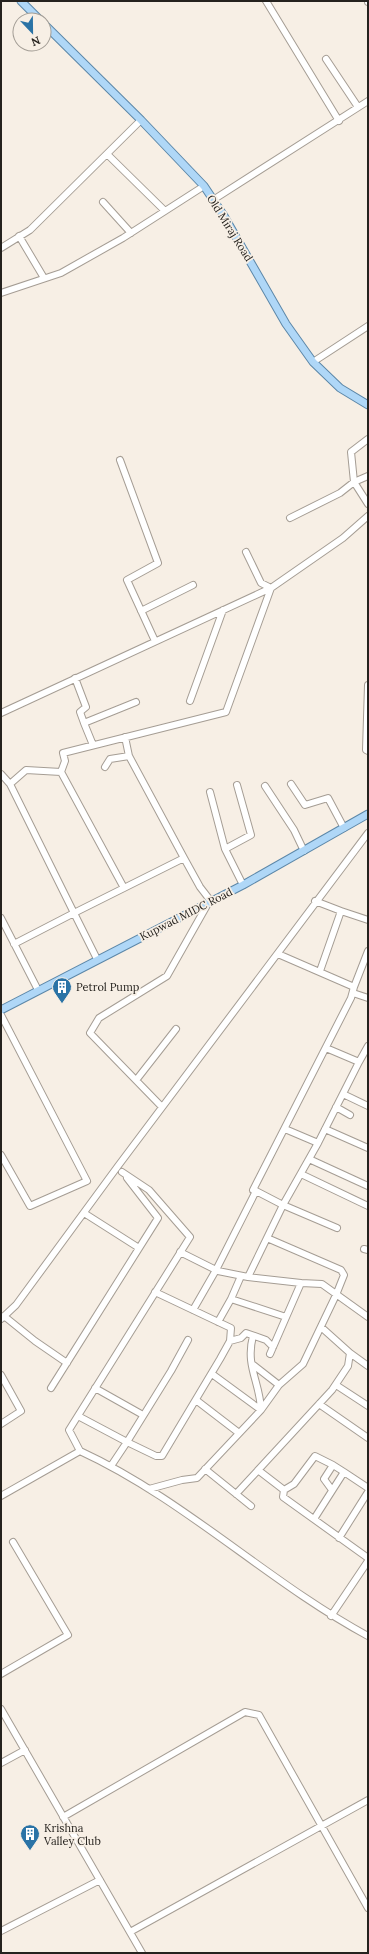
<svg xmlns="http://www.w3.org/2000/svg" width="369" height="1954" font-family="Lora,serif">
<rect width="100%" height="100%" fill="#f7efe5"/>
<g fill="none" stroke-linecap="round" stroke-linejoin="round">
<defs>
<path id="minor" d="M266 1 339 121
M368 1V2
M326 59 358 107
M107 154 165 211
M213 200 368 101
M103 202 131 233
M19 236 44 278
M1 248 30 230 141 120
M1 293 61 273 123 238 204 186
M313 362 368 326
M368 439 351 452 354 482 368 476
M120 460 158 563 127 580 155 641
M290 518 340 493 354 482 368 504
M246 552 261 583 271 588
M141 611 193 585
M75 678 86 707 80 712 84 723
M368 685 366 750 368 751
M190 701 223 610
M1 713 271 588 343 538 368 516
M125 737 129 756
M93 745 84 723 136 702
M105 767 110 759 129 756 184 858
M61 772 65 761 63 753 226 712 271 588
M1 774 10 784 74 913 14 944
M10 784 26 770 61 772 124 888
M291 784 305 805 328 798 344 828
M265 786 294 830 304 851
M210 792 225 849 251 835 237 785
M225 849 243 885
M315 901 341 911 320 971
M341 911 368 920
M1 918 38 990
M97 959 74 913 184 858 200 887 210 900 167 976 99 1018 90 1033 162 1107
M354 987 368 951
M353 993 368 998
M1 1015 87 1181 30 1206 1 1155
M359 1062 368 1046
M137 1079 176 1029
M343 1094 368 1106
M336 1107 350 1115
M285 1129 318 1143 283 1205 337 1228
M325 1129 368 1148
M318 1143 359 1062 326 1048
M309 1159 368 1186
M301 1174 368 1206
M84 1213 139 1248
M364 1249 368 1250
M180 1252 218 1271 248 1277 283 1205 256 1191
M241 1276 231 1299 286 1317
M248 1277 301 1283 270 1354
M301 1283 322 1284 368 1317
M155 1292 231 1328 230 1341 220 1359 162 1456H156L127 1442 171 1371 188 1340
M193 1310 216 1270 256 1191 253 1190 351 998 354 987 278 954
M4 1316 35 1341 67 1363
M1 1319 16 1305 118 1166 368 833
M218 1322 231 1299
M230 1341 241 1338 246 1333 266 1340 273 1347
M350 1353 368 1366
M252 1364 279 1385
M212 1374 261 1410C260 1382 245 1366 253 1336
M1 1375 21 1411 1 1424
M336 1385 368 1406
M51 1388 158 1218 127 1178
M95 1388 143 1415
M196 1400 239 1433
M319 1404 368 1438
M78 1416 127 1442 111 1466
M80 1451 69 1430 190 1237 149 1190 122 1172
M333 1465 315 1456 294 1484 284 1490 283 1497 368 1558
M205 1469 251 1506
M258 1470 284 1490
M149 1489 182 1480 197 1478 261 1410 279 1385 303 1364 336 1295 344 1275 341 1270 267 1238
M332 1490 324 1479 333 1465 344 1472
M236 1494 332 1390 348 1366 350 1353 321 1327
M1 1496 80 1451C184 1499 268 1582 368 1636
M314 1519 344 1472 368 1488
M339 1538 368 1492
M331 1616 368 1561
M1 1674 68 1635 13 1542
M1 1709 142 1953
M1 1763 25 1750
M63 1817 245 1712 259 1715 368 1908
M1 1931 100 1880
M130 1932 368 1800"/>
<path id="major" d="M21 1 40 20
M44 24 141 120 204 186 224 216 286 324 313 362 340 388 368 405
M1 1010 243 885 368 814"/>
</defs>
<use href="#minor" stroke="#a59d94" stroke-width="8"/>
<use href="#major" stroke="#5c87a8" stroke-width="9"/>
<use href="#minor" stroke="#fff" stroke-width="6"/>
<use href="#major" stroke="#afd7f7" stroke-width="7"/>
</g>
<defs>
<symbol id="building-pin" viewBox="-11 -11 22 30"><path d="M0 17L-7.5 6A9.5 9.5 0 1 1 7.5 6Z" fill="#2a73a6" stroke="#f7efe5"/><path d="M-4-6H4V6H1V3H-1V6H-4ZM-2.5-4.3h1.7v1.8h-1.7ZM.8-4.3h1.7v1.8H.8ZM-2.5-1h1.7V.8h-1.7ZM.8-1h1.7V.8H.8Z" fill="#fff"/></symbol>
</defs>
<g fill-rule="evenodd">
<use href="#building-pin" x="51" y="976" width="22" height="30"/>
<use href="#building-pin" x="19" y="1823" width="22" height="30"/>
</g>
<g text-anchor="middle" stroke-width="3.5" stroke-linejoin="round" paint-order="stroke">
<g font-size="11" fill="#25221e" stroke="#f7efe5">
<text transform="translate(230 228) rotate(58)" y="4">Old Miraj Road</text>
<text transform="translate(186 914) rotate(-27)" y="4">Kupwad MIDC Road</text>
</g>
<g font-size="11" fill="#25221e" stroke="#f7efe5" text-anchor="start">
<text x="76" y="991">Petrol Pump</text>
<text x="44" y="1832">Krishna<tspan x="44" dy="13">Valley Club</tspan></text>
</g>
</g>
<rect width="369" height="1954" fill="none" stroke="#25221e" stroke-width="4"/>
<g transform="translate(32 32) rotate(158)"><circle r="19" fill="#f7efe5" stroke="#a39d95"/>
<path d="M0-3L7 15L0 10L-7 15Z" fill="#2a73a6"/>
<text y="-6" font-size="11" font-weight="bold" text-anchor="middle" fill="#25221e">N</text>
</g>
</svg>
